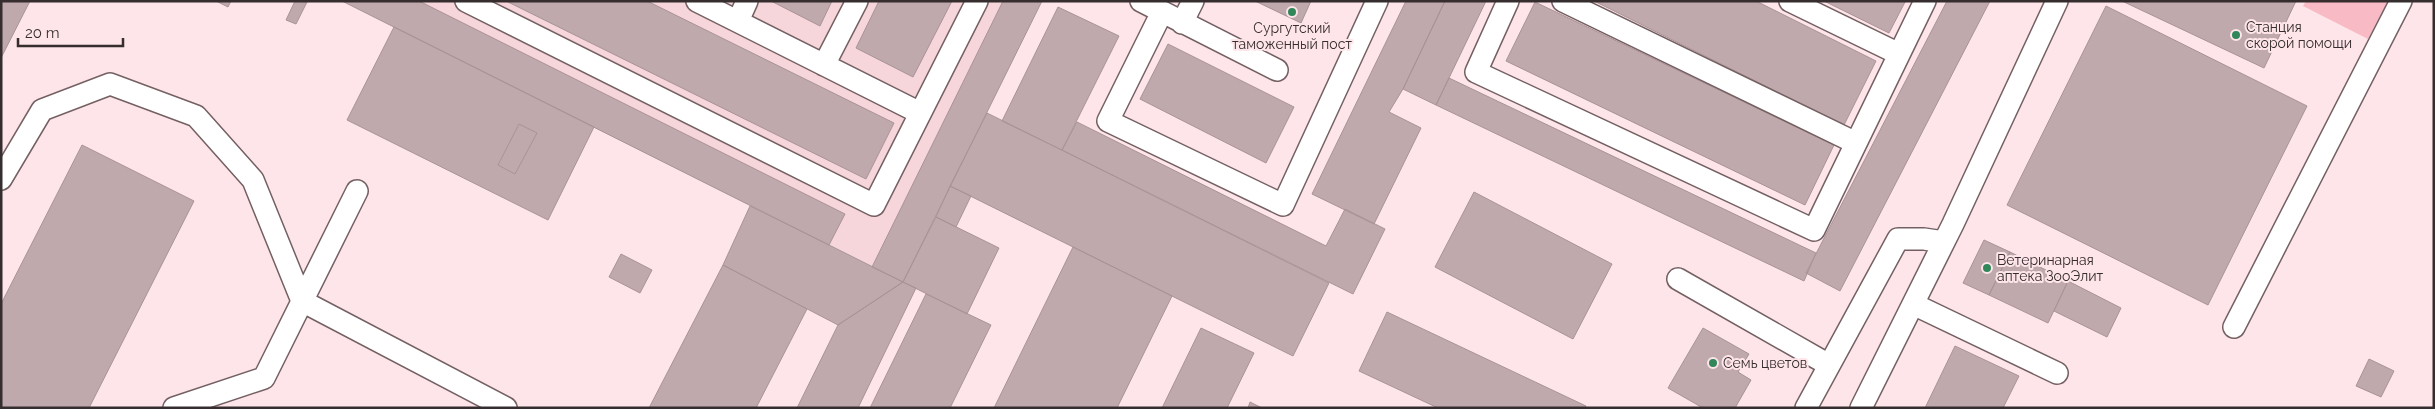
<svg xmlns="http://www.w3.org/2000/svg" width="2435" height="409" font-family="Raleway,sans-serif">
<rect width="100%" height="100%" fill="#fde5e9"/>
<path fill="#f6d6db" d="M342 1H1042L903 282Z"/>
<path fill="#f8bac4" d="M2306 1H2388L2368 39 2303 6Z"/>
<path fill="#bfa9ad" stroke="#a99396" d="M1 1H30L1 58Z
M216 1H231L228 7Z
M295 1 307 2 296 24 286 20Z
M342 1H419L845 214 829 245Z
M506 1H647L894 123 866 179Z
M771 1H832L820 26Z
M879 1H952L913 77 856 48Z
M1003 1H1042L903 282 872 267Z
M1255 1H1311L1301 23Z
M1406 1H1445L1403 89 1389 112 1421 128 1374 224 1312 194Z
M1445 1H1486L1436 105 1403 89Z
M1594 1H1756L1876 61 1844 125Z
M1824 1H1904L1905 2 1889 33Z
M1947 1H1990L1840 291 1806 273Z
M2122 1H2296L2264 68Z
M1535 2 1834 145 1805 205 1506 61Z
M2106 6 2307 106 2208 305 2007 205Z
M1058 7 1119 36 1062 150 1002 121Z
M394 27 594 127 548 220 347 120Z
M1168 44 1294 107 1266 163 1140 99Z
M1449 78 1816 253 1804 281 1436 105Z
M987 113 1329 283 1293 356 950 186Z
M1077 122 1326 246 1345 209 1385 229 1353 294 1062 150Z
M519 124 537 133 515 174 498 165Z
M82 145 194 201 89 408H1V304Z
M950 186 971 196 956 227 936 217Z
M1474 192 1612 264 1573 339 1435 267Z
M750 206 829 245 903 282 838 325 723 265Z
M936 217 999 248 967 314 903 282Z
M1984 240 2010 252 1989 295 1963 283Z
M1073 247 1172 296 1117 408H994Z
M2010 252 2068 281 2048 323 1989 295Z
M621 254 652 270 640 293 609 277Z
M723 265 807 309 756 408H649Z
M2068 281 2121 308 2107 337 2054 311Z
M903 282 916 288 858 408H797L838 325Z
M926 294 991 325 950 408H870Z
M1387 312 1586 406 1585 408H1438L1359 371Z
M1201 328 1254 353 1227 408H1162Z
M1703 328 1749 354 1738 372 1751 380 1735 408H1703L1668 388Z
M1955 346 2019 376 2003 408H1925Z
M2369 359 2394 371 2381 397 2356 386Z
M1250 402 1262 408H1248Z"/>
<g fill="none" stroke-linecap="round" stroke-linejoin="round">
<defs>
<path id="service" d="M466 1 874 205 977 1
M697 1 920 113
M1141 1 1277 70
M1508 1 1476 72 1814 230 1925 1
M1563 1 1856 143
M1790 1 1899 54
M1162 12 1108 121 1283 205 1377 1
M738 21 747 1
M1182 23 1193 1
M824 65 857 1
M1 179 42 110 110 84 196 116 253 180 302 301 506 408
M1678 279 1829 365
M1913 304 2057 373
M2234 327 2401 1
M174 408 264 378 357 191
M1806 408 1898 239H1924L1944 242
M1861 408 1953 224 2057 1"/>
</defs>
<use href="#service" stroke="#746063" stroke-width="24"/>
<use href="#service" stroke="#fff" stroke-width="21"/>
</g>
<g fill="#31875a" stroke="#fde5e9" stroke-width="2">
<circle cx="1292" cy="12" r="5"/>
<circle cx="2236" cy="35" r="5"/>
<circle cx="1987" cy="268" r="5"/>
<circle cx="1713" cy="363" r="5"/>
</g>
<g text-anchor="middle" stroke-width="4" stroke-linejoin="round" paint-order="stroke">
<g font-size="14" fill="#362d2e" stroke="#fde5e9" text-anchor="start">
<text x="2246" y="32">Станция<tspan x="2246" dy="16">скорой помощи</tspan></text>
<text x="1292" y="33" text-anchor="middle">Сургутский<tspan x="1292" dy="16">таможенный пост</tspan></text>
<text x="1997" y="265">Ветеринарная<tspan x="1997" dy="16">аптека ЗооЭлит</tspan></text>
<text x="1723" y="368">Семь цветов</text>
</g>
</g>
<rect width="2435" height="409" fill="none" stroke="#362d2e" stroke-width="5"/>
<path d="M18 38v8h105v-8" fill="none" stroke="#362d2e" stroke-width="2.5"/>
<text x="25" y="38" font-size="15" fill="#362d2e" stroke="#fde5e9" stroke-width="4" paint-order="stroke">20 m</text>
</svg>
